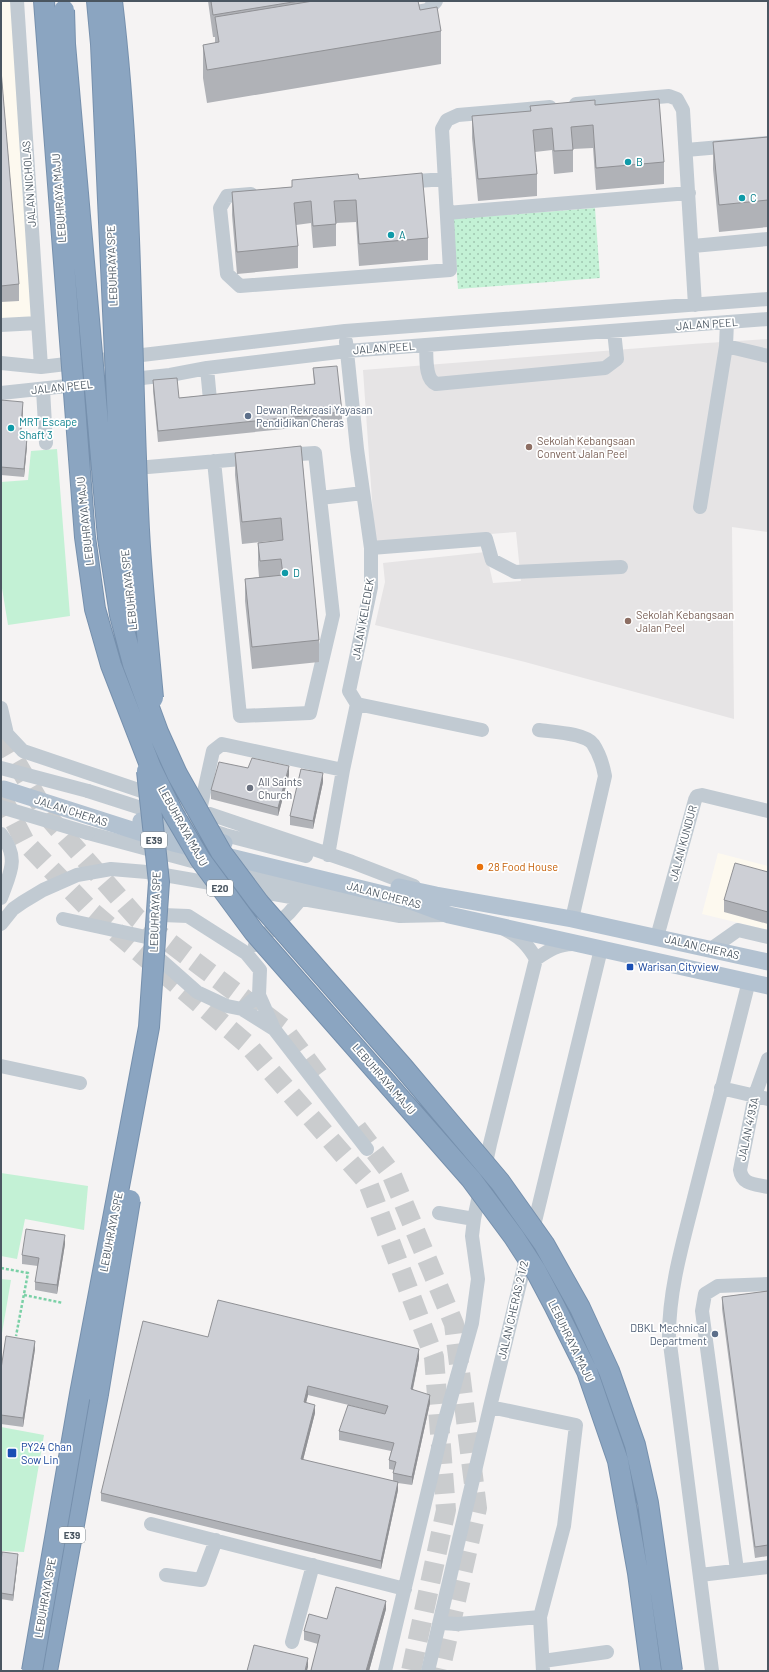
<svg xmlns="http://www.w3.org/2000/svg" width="769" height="1672" font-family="Barlow,sans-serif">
<defs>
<pattern id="park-dots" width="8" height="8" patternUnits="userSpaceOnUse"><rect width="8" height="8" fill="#c3f1d5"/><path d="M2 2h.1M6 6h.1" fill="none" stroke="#a0c6b0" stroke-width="1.8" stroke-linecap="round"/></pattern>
</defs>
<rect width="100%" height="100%" fill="#f5f3f3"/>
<path fill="#fdf9ef" d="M1 1H12L32 319 1 320Z
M718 853 768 866V930L702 914Z"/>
<path fill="#e6e4e5" d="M768 339V532L732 527 734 719 525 662 375 625 385 582 383 563 486 552 493 583 521 581 516 532 375 543 363 370 692 344Z"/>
<path fill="#c3f1d5" d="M57 449 70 616 8 625 1 582V482L28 480 31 451Z
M1 1173 88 1186 84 1230 25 1219 17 1259 1 1256Z
M1 1279 11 1280 1 1339Z
M1 1427 44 1435 24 1552 1 1551Z"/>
<path fill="url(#park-dots)" d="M595 208 600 278 458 289 453 219Z"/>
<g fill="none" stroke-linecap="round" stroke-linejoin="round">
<path stroke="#caccce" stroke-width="20" stroke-dasharray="20 10" stroke-linecap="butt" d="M1 736 48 817 137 918 283 1028 322 1080
M1 796 25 842 91 911 248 1045 368 1183 434 1357 446 1510 411 1671
M357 1128 391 1173 454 1324 477 1508 440 1671"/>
<defs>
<path id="highway" d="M47 1671 98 1394"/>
</defs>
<use href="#highway" stroke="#7690ad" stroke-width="22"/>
<path stroke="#7ad0a6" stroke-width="2.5" stroke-dasharray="3 2" stroke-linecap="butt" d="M1 1268 28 1273 16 1336
M24 1295 63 1303"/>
<path stroke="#c1cad2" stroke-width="14" d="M17 1 41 367
M412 13 428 10 436 1
M576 104 669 96 677 99 683 110 695 305
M686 150 768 143
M403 182 445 179
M251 194 227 196 220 208 227 274 240 286 450 270 442 129 447 120 458 115 550 107
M447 213 689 193
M693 246 768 239
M1 325 38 323
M426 345C427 356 424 379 436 384L605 368 617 359 614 331
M726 346 768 356
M1 363 41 367 345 331 768 299
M207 368 210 400
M43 389 46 443
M1 393 170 375 207 368 347 351 768 319
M214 461 240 716 310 713 333 615 315 453 284 455
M148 467 253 458
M320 498 363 493
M700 507 726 346 727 322
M371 548 486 539 492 560 515 572 621 567
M357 704 482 730
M1 708 7 734 23 751 352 862 414 886
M539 730C552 732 585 733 593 744 599 753 603 765 605 776L572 919
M88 791 225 835 306 856
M200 810 213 751 222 744 343 770
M88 833 207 865
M1 834C20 858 10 873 1 898
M328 855 343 770 357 704 349 691 371 587V548L357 449 346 342
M235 873 258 879 405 907
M63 919 146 937
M1 924 13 909 23 902 43 890 77 875 111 869 147 872 400 916 445 915
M153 927 162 915 188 916 246 953 260 970 259 995 274 1029 367 1149
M657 937 695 800 697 796 702 795 768 811
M255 945 289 913 301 899
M151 948 154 954 197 992 227 1006 242 1009 259 995
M711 949 738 930 768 937
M536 959C548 951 558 944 573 944
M242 1009 274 1029
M768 1059 755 1095 740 1170C742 1185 755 1184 768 1187
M1 1066 80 1083
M721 1088 768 1099
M439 1213 474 1219
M490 1407 576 1425 564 1526 540 1617 543 1671
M151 1524 405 1589
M737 1570 702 1311 705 1294 718 1286 768 1284
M166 1575 201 1580 216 1540
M700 1575 768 1567
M441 1623 458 1624 540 1617
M292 1642 313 1565
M543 1661 607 1652
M385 1671 444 1423 472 1323 478 1279 472 1236 474 1219 490 1144 536 959C528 945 520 937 506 930
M428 1671 490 1407 601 949
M712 1671 669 1336C669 1287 684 1239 696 1190 713 1121 731 1051 749 981"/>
<path stroke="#b3c2d1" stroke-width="17" d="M4 789 173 843 408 900 449 915 768 986
M141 821 224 843
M399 887 436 895 572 919 768 962"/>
<use href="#highway" stroke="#8ba5c1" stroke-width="20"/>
<defs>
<path id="highway-bridge" d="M44 1 85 537 95 609 111 665 151 768 173 813 200 859 254 932 471 1179 514 1237 536 1271 554 1305 587 1371 618 1461 638 1573 651 1671
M97 1 101 44 123 533 127 578
M112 1C133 176 130 354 139 530 142 586 148 642 153 698
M64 10 65 44 108 538 120 615 133 664 158 732 177 774 221 852 259 903 403 1067 500 1182 544 1244 580 1308 609 1371 635 1445 648 1503 672 1671
M98 1394 130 1200
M32 1671 80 1394 149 1027 159 882 147 771"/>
</defs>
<use href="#highway-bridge" stroke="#7690ad" stroke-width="22" stroke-linecap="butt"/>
<path stroke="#c1cad2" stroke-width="14" d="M1 768 88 791
M1 807 88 833"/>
<use href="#highway-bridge" stroke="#8ba5c1" stroke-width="20"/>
</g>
<path fill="#b0b2b7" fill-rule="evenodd" d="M208 1H418L420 10 441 31V64L207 103 203 78V45L215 43V37H213Z
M1 70 19 284V301L1 302Z
M595 105 664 162V184L596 190 593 148 573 149V172L554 174 552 150 535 152 537 174V196L478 201 472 138V116L530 111V106Z
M768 137V227L719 232 713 169V142Z
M359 179 428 238V260L359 266 356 222 336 223V246L313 248 311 223 296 225 298 246V268L237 274 232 215V192L292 187V180Z
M313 368 342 412V423L158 442 153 391V380L179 398 314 384Z
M1 400 23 410 21 437 27 446 24 477 1 475Z
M301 446 319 640V662L252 669 245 601V579L259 577 258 565V543L281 540 242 544 235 475V453Z
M248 768 289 775 278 816 211 799V790Z
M323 782 313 829 290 825V816Z
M768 872V924L724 912V900Z
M65 1244 57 1294 35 1290V1282L38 1266 22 1264V1255Z
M768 1291V1556L755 1558 722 1309V1297Z
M208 1337 419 1358 413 1389 430 1403 412 1485 398 1483V1490L381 1569 101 1501V1493ZM308 1395 385 1414 339 1431V1440L391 1451 389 1460V1469L394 1470 393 1473V1481L303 1460 315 1413 306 1402Z
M35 1349 23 1427 1 1424V1369Z
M18 1559 13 1601 1 1599V1563Z
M386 1609 369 1671H311L318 1644 304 1640V1631L327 1619Z"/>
<path fill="#909195" d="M23 402V410L20 446V437Z
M27 438V446L24 477V469Z
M289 766V775L278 816V808Z
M323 773V782L313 829V821Z
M65 1235V1244L57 1294V1285Z
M35 1341V1349L23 1427V1418Z
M419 1349V1358L411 1397V1389Z
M308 1386V1395L304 1411V1402Z
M430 1395V1403L412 1485V1477Z
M315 1405V1413L301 1468V1459Z
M398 1482V1490L381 1569V1561Z
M18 1554V1559L13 1601V1595Z
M386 1601V1609L369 1671H366Z
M308 1658V1667L307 1671H305Z"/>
<path fill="#cdcfd5" stroke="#909195" d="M211 1H299L213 15Z
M313 1H418L420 10 437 7 441 31 207 70 203 45 219 42 215 17Z
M1 70 19 284 1 286Z
M659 99 664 162 596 168 593 125 571 127 573 150 554 151 552 128 533 130 537 174 478 179 472 116 531 111 530 106 595 100V105Z
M768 137V200L719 205 713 142Z
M422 173 428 238 359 244 356 200 334 201 336 224 313 226 311 201 294 203 298 246 237 252 232 192 292 187V180L358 174 359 179Z
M337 366 342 412 158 431 153 380 177 378 179 398 315 384 313 368Z
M1 400 23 402 20 437 27 438 24 469 1 467Z
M301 446 319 640 252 647 245 579 283 575 281 559 260 561 258 543 283 540 281 518 242 522 235 453Z
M252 758 289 766 278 808 211 790 219 762 248 768Z
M301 769 323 773 313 821 290 816Z
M735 863 768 872V912L724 900Z
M26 1229 65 1235 57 1285 35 1282 39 1258 22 1255Z
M768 1291V1545L755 1547 722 1297Z
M218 1300 419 1349 411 1389 430 1395 412 1477 393 1473 396 1462 389 1460 394 1443 339 1431 348 1405 385 1414 388 1406 308 1386 304 1402 315 1405 301 1459 398 1482 381 1561 101 1493 143 1321 208 1337Z
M6 1336 35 1341 23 1418 1 1415V1369Z
M2 1552 18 1554 13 1595 1 1593V1563Z
M336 1587 386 1601 366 1671H314L311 1670 320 1635 304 1631 309 1614 327 1619Z
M254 1645 308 1658 305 1671H247Z"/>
<g fill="#0f9aa8" stroke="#fff" stroke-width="1.5">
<circle cx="628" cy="162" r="4"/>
<circle cx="742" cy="198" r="4"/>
<circle cx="391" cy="235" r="4"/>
<circle cx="11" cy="428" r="4"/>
<circle cx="285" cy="573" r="4"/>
</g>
<g fill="#5c6f8a" stroke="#fff" stroke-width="1.5">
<circle cx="248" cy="416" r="4"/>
<circle cx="715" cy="1334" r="4"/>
</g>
<g fill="#8d6e63" stroke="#fff" stroke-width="1.5">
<circle cx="529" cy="447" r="4"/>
<circle cx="628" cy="621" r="4"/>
</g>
<circle fill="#6b7280" stroke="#fff" stroke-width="1.5" cx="250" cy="788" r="4"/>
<circle fill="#e8710a" stroke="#fff" stroke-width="1.5" cx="480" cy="867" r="4"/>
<g fill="#1a4fb4" stroke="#fff" stroke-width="1.5">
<rect x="626" y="963" width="8" height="8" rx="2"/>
<rect x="7" y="1448" width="10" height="10" rx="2"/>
</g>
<g text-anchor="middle" stroke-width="3.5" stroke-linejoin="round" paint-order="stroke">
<g fill="#fff" stroke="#808990" stroke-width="1">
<rect x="141" y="832" width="26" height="16" rx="3"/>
<rect x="207" y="880" width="26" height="16" rx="3"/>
<rect x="59" y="1527" width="26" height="16" rx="3"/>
</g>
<g font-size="10" font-weight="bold" fill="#4a5661">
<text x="154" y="844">E39</text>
<text x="220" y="892">E20</text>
<text x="72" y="1539">E39</text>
</g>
<g font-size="11" fill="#0d838f" stroke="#fff" text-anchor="start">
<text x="636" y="166">B</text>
<text x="750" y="202">C</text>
<text x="399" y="239">A</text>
<text x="19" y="426">MRT Escape<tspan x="19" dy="13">Shaft 3</tspan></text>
<text x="293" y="577">D</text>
</g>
<g font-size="11" fill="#4a5661" stroke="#fff">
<text transform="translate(29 184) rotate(-94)" y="4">JALAN NICHOLAS</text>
<text transform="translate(59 198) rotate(-94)" y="4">LEBUHRAYA MAJU</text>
<text transform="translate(112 266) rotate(-92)" y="4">LEBUHRAYA SPE</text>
<text transform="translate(707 324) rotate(-4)" y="4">JALAN PEEL</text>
<text transform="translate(384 348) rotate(-4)" y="4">JALAN PEEL</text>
<text transform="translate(62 387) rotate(-6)" y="4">JALAN PEEL</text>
<text transform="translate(85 521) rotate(-96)" y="4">LEBUHRAYA MAJU</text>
<text transform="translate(129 590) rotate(-96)" y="4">LEBUHRAYA SPE</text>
<text transform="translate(363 619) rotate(-80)" y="4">JALAN KELEDEK</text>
<text transform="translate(71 811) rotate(18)" y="4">JALAN CHERAS</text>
<text transform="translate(183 826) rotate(61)" y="4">LEBUHRAYA MAJU</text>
<text transform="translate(683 843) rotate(-75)" y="4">JALAN KUNDUR</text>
<text transform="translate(384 895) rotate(15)" y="4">JALAN CHERAS</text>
<text transform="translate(155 912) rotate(-88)" y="4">LEBUHRAYA SPE</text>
<text transform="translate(702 947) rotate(13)" y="4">JALAN CHERAS</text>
<text transform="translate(384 1079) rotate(49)" y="4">LEBUHRAYA MAJU</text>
<text transform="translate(748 1129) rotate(-78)" y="4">JALAN 4/93A</text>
<text transform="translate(111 1232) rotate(-79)" y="4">LEBUHRAYA SPE</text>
<text transform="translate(513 1310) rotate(-77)" y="4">JALAN CHERAS 2 1/2</text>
<text transform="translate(571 1341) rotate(64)" y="4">LEBUHRAYA MAJU</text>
<text transform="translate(45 1598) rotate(-80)" y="4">LEBUHRAYA SPE</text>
</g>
<g font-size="11" fill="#4e5e75" stroke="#fff" text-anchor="start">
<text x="256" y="414">Dewan Rekreasi Yayasan<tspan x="256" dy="13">Pendidikan Cheras</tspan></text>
<text x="707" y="1332" text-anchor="end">DBKL Mechnical<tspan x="707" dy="13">Department</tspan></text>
</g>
<g font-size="11" fill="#785e54" stroke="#fff" text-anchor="start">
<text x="537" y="445">Sekolah Kebangsaan<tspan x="537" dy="13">Convent Jalan Peel</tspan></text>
<text x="636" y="619">Sekolah Kebangsaan<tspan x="636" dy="13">Jalan Peel</tspan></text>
</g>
<g font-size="11" fill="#5b616d" stroke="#fff" text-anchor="start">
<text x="258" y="786">All Saints<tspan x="258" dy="13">Church</tspan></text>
</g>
<g font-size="11" fill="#c56008" stroke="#fff" text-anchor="start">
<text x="488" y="871">28 Food House</text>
</g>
<g font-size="11" fill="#164399" stroke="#fff" text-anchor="start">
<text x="638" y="971">Warisan Cityview</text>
<text x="21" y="1451">PY24 Chan<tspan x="21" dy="13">Sow Lin</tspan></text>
</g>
</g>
<rect width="769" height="1672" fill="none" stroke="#4a5661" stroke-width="4"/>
</svg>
